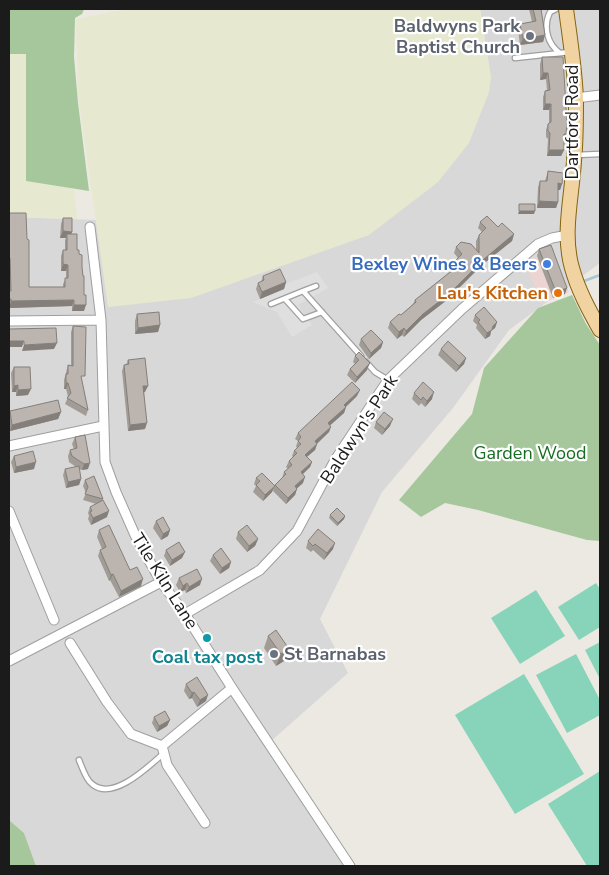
<svg xmlns="http://www.w3.org/2000/svg" width="609" height="875" font-family="'Nunito Sans',sans-serif">
<rect width="100%" height="100%" fill="#ece9e2"/>
<path fill="#d9d8d8" d="M480 9H600V263L509 330 453 408 382 492 320 619 348 673 270 742 353 866H36L24 833 9 820V217L96 220 109 306 491 78Z"/>
<path fill="#ebd4d2" d="M552 247 569 292 542 303 525 264Z"/>
<path fill="#e6e9cf" d="M127 9H480L491 78 489 92 469 143 438 182 369 235 191 298 108 307 78 94 76 19Z
M9 54H26V181L74 189 77 219 9 217Z"/>
<path fill="#a6c79b" d="M9 9H84L82 14 75 18 74 57 78 103 89 191 26 181V54H9Z
M572 295 586 324 600 345V541L587 540 478 510 445 503 421 517 399 500 472 414 484 368 538 308Z
M9 820 24 833 36 866H9Z"/>
<path fill="#87d4ba" d="M596 583 600 589V627L579 640 558 607Z
M536 590 565 636 520 664 491 618Z
M600 642V679L585 650Z
M576 654 600 700V715L567 733 536 675Z
M524 674 584 774 515 814 455 715Z
M600 771V866H587L548 804Z"/>
<path fill="#dfdfdf" d="M317 272 328 288 298 305 312 325 292 337 277 312 253 302 284 289 283 285Z"/>
<g fill="none" stroke-linecap="round" stroke-linejoin="round">
<path stroke="#a6c8d5" stroke-width="2.5" d="M584 281 600 275"/>
<defs>
<path id="service" d="M556 9 550 12C543 26 547 44 560 53
M515 58 570 52
M576 155 600 154
M303 291 316 286
M285 299 303 319 322 312
M271 304 303 291 361 356
M366 362 375 372 388 380
M79 760C82 767 86 780 92 784 113 802 149 766 164 753"/>
<path id="minor" d="M576 98 600 95
M90 227 101 320 105 462 116 492 135 535 161 582 185 614 232 688 350 866
M9 321 101 320
M9 446 103 426
M9 511 54 620
M185 614 260 570 297 531 335 460 388 380 462 309 538 244 552 238 568 235
M70 643 107 702 131 734 162 746
M9 661 161 582
M162 746 232 688
M162 746 167 765 205 823"/>
<path id="primary" d="M566 9C570 39 575 70 576 100 576 120 576 141 574 161 572 196 562 234 572 268 578 290 589 310 600 330"/>
</defs>
<use href="#service" stroke="#9f9f9f" stroke-width="7"/>
<use href="#minor" stroke="#9f9f9f" stroke-width="11"/>
<use href="#primary" stroke="#84630f" stroke-width="16"/>
<use href="#service" stroke="#fff" stroke-width="4.5"/>
<use href="#minor" stroke="#fff" stroke-width="9"/>
<use href="#primary" stroke="#f1d3a1" stroke-width="14"/>
</g>
<path fill="#a29c96" d="M529 9H543L541 12 545 35 543 42 520 45 518 30 520 24 532 22Z
M542 57H563L566 134 564 139V150L561 156H547L548 139 546 137V130L548 124 549 123V110H543V97L545 91 547 90 546 79 540 80V64Z
M548 171 562 184 560 190H558V202L556 208H537L538 187 540 181H545Z
M9 213 29 287H63V284L66 278V271H61V256L63 250H65V240L66 238H60L61 224 63 218 72 232 71 234 79 254 82 267 84 311H72V306L9 308Z
M480 222 498 227 514 234 512 241 482 265 447 300 421 320 404 337 402 335 397 339 388 328 390 322 401 315 413 304 415 300 451 271 455 261 458 258 454 253 456 247 476 250V241L479 235 482 232 478 228Z
M539 249 565 294 553 298 537 256Z
M263 276 286 282 284 289 260 299 256 289 258 283 261 282Z
M137 314 160 325 158 332 135 334V321Z
M475 315 497 322 495 328 491 331 490 336 485 339 476 328 477 325 473 321Z
M73 326 82 382 88 410 86 416 65 404 68 397 66 389H64V380L68 365 71 366V332Z
M361 339 383 342 381 348 369 359 359 345Z
M441 349 466 358 464 364 456 372 438 355Z
M355 356 367 370 355 383 347 375 350 369 355 364 353 362Z
M128 360 145 392H144L145 429 128 431 122 371 124 365H126Z
M14 367 28 395 16 396V392H12L11 373Z
M414 393 432 399 425 407 421 403 419 406 412 399Z
M357 396 346 407 344 413 330 425 329 432 317 444 315 450 307 457 312 462 310 467 302 474 303 483 297 488 295 495 286 504 273 491 275 485 282 478 284 472 288 469 286 467 289 461 293 457 292 456 294 451 297 448 296 446 298 441 295 439 298 433Z
M10 411 61 412 58 419 10 431 9 424V413Z
M376 422 390 426 382 435 374 428Z
M75 437 88 469 82 470 79 469 81 479 79 485 66 488 63 475 65 469 76 467 69 462 68 456 70 450 74 449 72 444Z
M14 456 34 469 14 473 11 462Z
M256 478 272 492 263 501 253 492 256 486 254 484Z
M85 480 103 499 102 501 107 517 91 525 88 519 89 516 88 513 90 507 96 504 83 500 86 493 83 486Z
M330 515 345 516 344 519 337 526 329 518Z
M156 521 170 530 168 536 161 540 153 528Z
M99 530 130 570 141 586 119 597 110 580 109 581 98 556 100 550 102 549 97 537Z
M238 532 258 539 255 546 247 552 236 539Z
M308 541 333 549 324 560 313 550 311 552 306 548Z
M166 550 182 558 170 566 164 556Z
M213 555 231 562 229 568 220 574 210 561Z
M179 578 200 585 186 593 185 590 180 592 176 585Z
M276 630 284 661 276 666 264 648 268 636Z
M186 684 206 701 197 707 192 698 189 699 184 691Z
M154 717 170 720 167 726 157 732 152 723Z"/>
<path fill="#847f7a" d="M545 35 543 42 520 45 523 39Z
M543 73H548L546 79 540 80Z
M545 104H551L549 110H543Z
M549 150H564L561 156H547Z
M558 183 562 184 560 190H556Z
M539 201 558 202 556 208H537Z
M519 211H535L534 214H518Z
M63 231 72 232 70 238 67 234 66 238H60Z
M514 234 512 241 482 265 447 300 421 320 404 337 406 331 423 314 484 259Z
M63 264 68 265 66 271H61Z
M286 282 284 289 260 299 262 292Z
M567 288 565 294 553 298 556 292Z
M74 300 72 306 9 308 11 301Z
M74 305H86L84 311H72Z
M497 322 495 328 491 331 490 336 485 339 487 333Z
M160 325 158 332 135 334 138 328Z
M404 328 402 335 397 339 399 332Z
M9 341H24L22 347H9Z
M383 342 381 348 369 359 371 353Z
M57 343 54 349 22 351 24 345Z
M466 358 464 364 456 372 459 366Z
M370 363 367 370 355 383 357 377Z
M66 383H68L66 389H64Z
M18 385 16 392H12L14 386Z
M143 386H148L145 392 141 393Z
M31 389 28 395 16 396 18 390Z
M360 390 357 396 342 410 344 405Z
M434 392 432 399 425 407 427 401Z
M346 407 344 413 326 429 328 423Z
M61 412 58 419 10 431 12 425Z
M393 419 390 426 382 435 385 429Z
M147 423 145 429 128 431 130 425Z
M331 427 329 432 313 447 315 441Z
M317 444 315 450 303 460 305 455Z
M36 462 34 469 14 473 16 467Z
M312 462 310 467 299 478 301 472Z
M90 463 88 469 82 470 84 464Z
M305 477 303 483 293 492 295 486Z
M81 479 79 485 66 488 68 482Z
M275 486 272 492 263 501 265 495Z
M297 489 295 495 286 504 288 498Z
M109 511 107 517 91 525 93 518Z
M345 516 344 519 337 526 338 523Z
M170 530 168 536 161 540 163 534Z
M258 539 255 546 247 552 249 546Z
M335 543 333 549 324 560 327 553Z
M185 552 182 558 170 566 172 560Z
M231 562 229 568 220 574 222 568Z
M113 574 110 580 109 581 111 575Z
M143 579 141 586 119 597 121 591Z
M202 579 200 585 186 593 189 587Z
M187 583 185 590 180 592 183 586Z
M289 649 284 661 276 666 281 654Z
M194 692 192 698 189 699 192 693Z
M208 695 206 701 197 707 200 700Z
M170 720 167 726 157 732 159 726Z"/>
<path fill="#bcb5af" stroke="#847f7a" d="M533 9H541L545 35 523 39 520 24 536 21Z
M542 57H563L567 124 566 134H564V150H549L550 133 548 131V124L551 122V104H545V91L550 90 548 73H543Z
M548 171 563 173 562 184 558 183V202L539 201 540 181H547Z
M519 204H535V211H519Z
M9 213H26L27 239 29 240V287H65V278H68V265L63 264V250H67V234H77V250H79V254L82 255V267L83 276H84V295H86V305H74V300L11 301V299H9V291H11L10 258H9Z
M487 216 498 227 502 223 514 234 484 259 449 294 423 314 406 331 404 328 399 332 390 322 399 314 401 315 416 302 415 300 454 269 452 267 455 261 462 254 456 247 461 242 471 244 479 253V235L486 228 480 222Z
M63 218H72V232L63 231Z
M551 245 567 288 556 292 539 249Z
M280 269 286 282 262 292 258 283 264 280 263 276Z
M484 307 497 322 493 326 492 330 487 333 478 322 480 320 475 315Z
M159 312 160 325 138 328 137 314Z
M73 326 86 327 85 376H81L88 410 67 398 71 393 68 383H66V374H68V365L73 366Z
M56 328 57 343 24 345V341H9V329Z
M371 330 383 342 371 353 361 339Z
M448 341 466 358 459 366 441 349Z
M359 352 370 363 357 377 350 369 359 360 355 356Z
M145 358 148 386H143L147 423 130 425 124 365 129 364 128 360Z
M14 367H30L31 389 18 390V385L14 386Z
M352 382 360 390 344 405 346 407 328 423 331 427 315 441 317 444 305 455 312 462 301 472 305 477 295 486 297 489 288 498 275 485 286 474 284 472 292 465 289 461 297 453 294 451 301 444 298 441 301 437 298 433Z
M423 382 434 392 427 401 423 397 421 400 414 393Z
M58 400 61 412 12 425 10 411Z
M384 412 393 419 385 429 376 422Z
M85 435 90 463 84 464 72 456 70 450 77 448 75 437Z
M33 451 36 462 16 467 14 456Z
M79 466 81 479 68 482 65 469Z
M262 473 275 486 265 495 256 485 260 481 256 478Z
M94 476 103 499 85 494 88 487 85 480Z
M103 500 109 511 93 518 90 512 92 511 90 507Z
M337 508 345 516 338 523 330 515Z
M163 517 170 530 163 534 156 521Z
M109 525 130 570 137 567 143 579 121 591 113 574 111 575 100 550 106 547 99 530Z
M247 525 258 539 249 546 238 532Z
M318 529 335 543 327 553 315 544 313 546 308 541Z
M179 542 185 552 172 560 166 550Z
M221 548 231 562 222 568 213 555Z
M197 569 202 579 189 587 187 583 183 586 179 578Z
M276 630 289 649 281 654 268 636Z
M197 677 208 695 200 700 194 692 192 693 186 684Z
M165 711 170 720 159 726 154 717Z"/>
<g fill="#6b7280" stroke="#fff" stroke-width="2">
<circle cx="530" cy="36" r="5"/>
<circle cx="274" cy="654" r="5"/>
</g>
<circle fill="#3f7fe0" stroke="#fff" stroke-width="2" cx="547" cy="264" r="5"/>
<circle fill="#e8710a" stroke="#fff" stroke-width="2" cx="558" cy="293" r="5"/>
<circle fill="#0f9aa8" stroke="#fff" stroke-width="2" cx="207" cy="638" r="5"/>
<g text-anchor="middle" stroke-width="4.5" stroke-linejoin="round" paint-order="stroke">
<g font-size="18" font-weight="bold" fill="#5b616d" stroke="#fff" text-anchor="end">
<text x="520" y="32">Baldwyns Park<tspan x="520" dy="21">Baptist Church</tspan></text>
<text x="284" y="660" text-anchor="start">St Barnabas</text>
</g>
<g font-size="18" fill="#1b1b1b" stroke="#fff">
<text transform="translate(572 122) rotate(-90)" y="6">Dartford Road</text>
<text transform="translate(359 429) rotate(-57)" y="6">Baldwyn's Park</text>
<text transform="translate(165 581) rotate(58)" y="6">Tile Kiln Lane</text>
</g>
<g font-size="18" font-weight="bold" fill="#366cbe" stroke="#fff" text-anchor="end">
<text x="537" y="270">Bexley Wines &amp; Beers</text>
</g>
<g font-size="18" font-weight="bold" fill="#c56008" stroke="#fff" text-anchor="end">
<text x="548" y="299">Lau's Kitchen</text>
</g>
<g font-size="18" fill="#166d21" stroke="#fff">
<text x="530" y="459">Garden Wood</text>
</g>
<g font-size="18" font-weight="bold" fill="#0d838f" stroke="#fff">
<text x="207" y="663">Coal tax post</text>
</g>
</g>
<rect width="609" height="875" fill="none" stroke="#1b1b1b" stroke-width="20"/>
</svg>
